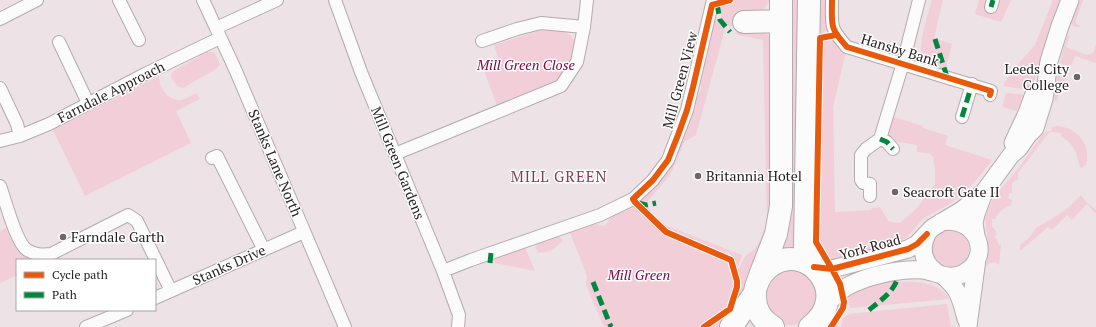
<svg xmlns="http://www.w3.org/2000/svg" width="1096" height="327" font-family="'PT Serif',serif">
<rect width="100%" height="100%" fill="#ede2e5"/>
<path fill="#f1ced8" d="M715 0H769C761 22 745 13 730 27L722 19 719 2Z
M789 0H802L800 248 779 252Z
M815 0H827L829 29 817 36 814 243 827 261 818 256 812 238Z
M932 0H943L934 38 952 44 945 70C938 67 928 65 923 58 916 49 929 11 932 0Z
M979 0H1011L1001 22 975 14Z
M1053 0H1062L1031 90 1003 86 1011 72 1035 45Z
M1080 0H1083L1075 23 1081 26 1079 27H1075L1071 24Z
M715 7 716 20 725 29 696 135 685 141 670 175 647 202C649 213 657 221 667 226L742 255 738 267 730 254 725 252 730 258 723 255 721 258 729 264 731 271 734 283 732 296 725 309 699 327H604L586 285 587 276 569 230 593 222 601 226 606 225 610 217 653 185 697 95C702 90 703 85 698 80Z
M564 30 575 40 571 63 553 85 498 108 481 63 498 57 494 45 538 31Z
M739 30 764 31 768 35 771 42 774 208 740 300 723 327H709L730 312 733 308 742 287 738 270 746 255 753 251 756 247 761 239 767 222 763 40 735 34Z
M1068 36H1070L1066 47 1087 55 1093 53 1096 45V63L1075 56 1056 102 1053 96 1064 46Z
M822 40 836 41 846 51 833 107 835 212 871 210 872 208 880 207 889 222 900 223 917 208 935 184V168L933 157 929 153 917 152V145L880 139 887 115 923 126V128L948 136 945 145 992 160C980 176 968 191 951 203 942 209 930 213 922 220 911 231 909 241 891 244L888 250 832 263 819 244Z
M207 52H214L220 64 216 69 183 88 177 86 171 77 172 72Z
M159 76C159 88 168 101 181 100 186 99 192 95 196 93L200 99 176 111 191 143 85 196 53 130Z
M1006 93 1024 95 1017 111 1002 107Z
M1057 126C1078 128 1091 144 1086 165L1081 168 1080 167C1075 151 1076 146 1061 136L1062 133 1050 132 1047 135 1018 173V179L1012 183V193H1009L1008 198 1012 200 1011 205C1003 209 999 211 995 219H992V227L994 228 997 234 995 236 999 245 1001 244 999 265C995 261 990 262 986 266L989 252 985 219 993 198 1019 168 1042 135 1046 132 1052 130V127Z
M1081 195 1085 201 1096 210V214L1087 204 1072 220 1067 215 1052 230 1048 227 1020 251V245L1029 238 1036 228 1058 215 1068 208Z
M6 228C13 243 15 253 30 260H17V275L0 283V231Z
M931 249a19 19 0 1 1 38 0a19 19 0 1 1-38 0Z
M556 235 563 240C558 247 546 255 538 252L535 247 538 242Z
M525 247 535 271 495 263 493 257Z
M778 268 808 270 822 296C817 304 813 315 807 321 799 327 776 327 769 317 766 313 763 296 761 290Z
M894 279V283C912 280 939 281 949 299L850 308 848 295 854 290Z
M947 304 951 327H841L843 318 849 314Z"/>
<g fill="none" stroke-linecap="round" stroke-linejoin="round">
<defs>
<path id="street" d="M119 0 139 40
M203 0 235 69 345 327
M335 0 361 72 443 271 459 315 458 327
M832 0C832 26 829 27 847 47L991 91 990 95
M991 7 993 0
M0 19 37 0
M216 28 277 0
M482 41 517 29 541 23 584 27
M59 42 88 103
M0 88 17 124 20 136
M962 117 972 84
M880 139 887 142 893 149
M0 141 20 136 49 124 145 74 220 38
M395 154 561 86 577 62 584 27 587 0
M212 158 217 156 264 250
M0 186C5 199 16 243 27 250 35 255 42 255 51 254L128 215 137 221 171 291
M870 196V184L863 183 861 180V155L866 149 880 139 903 63 919 0
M443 271 471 260 600 215 633 199 653 180 668 160 687 110 713 0
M155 298 304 232
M86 327 127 310"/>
<path id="secondary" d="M1013 143 1027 113 1034 94
M927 234C919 251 924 266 941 275
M976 236 974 223 976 214 984 192 1011 155 1019 148 1028 135 1035 128 1044 99 1049 61 1060 26 1070 0
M814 267 832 269 908 249 917 244 932 228 962 210 983 193
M943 276C959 289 961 299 966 319
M827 303C833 298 839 292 846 287 866 276 900 268 923 270 937 272 950 281 964 273 994 256 976 215 941 222
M968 326 977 259"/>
<path id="highway" d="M809 0 805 246 812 266
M744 22 781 21
M759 278 776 234 781 206V0
M731 327 755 293
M773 327C761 320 754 308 755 294 755 284 761 274 768 268 805 237 854 294 810 327"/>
</defs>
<use href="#street" stroke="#b3abad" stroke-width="14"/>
<use href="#secondary" stroke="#b3abad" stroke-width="19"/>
<use href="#highway" stroke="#b3abad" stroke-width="24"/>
<use href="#street" stroke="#fcfbfb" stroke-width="12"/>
<use href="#secondary" stroke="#fcfbfb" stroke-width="17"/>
<use href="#highway" stroke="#fcfbfb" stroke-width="22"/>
<path stroke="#00873e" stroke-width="5" stroke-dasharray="10 5" stroke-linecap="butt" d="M717 4 720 20 730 32
M991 7 993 0
M935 39 947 77
M962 117 972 84
M880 139 887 142 893 149
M638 203 646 205 656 203
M490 263 491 253
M593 282 611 327
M869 310C880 301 892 293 897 280"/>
<defs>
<path id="cycleway" d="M832 0C832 26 829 27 847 47L991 91 990 95
M814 267 832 269 908 249 917 244 927 234
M704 327 730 309 737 287V281L731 260 666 232 635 202 633 199 653 180 668 160 678 135 687 110 693 87 712 5 730 0
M831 327 843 308 844 302 840 284 832 269 816 242 820 38 836 35"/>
</defs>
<use href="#cycleway" stroke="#fff" stroke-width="8"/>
<use href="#cycleway" stroke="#e8590c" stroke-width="6"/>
</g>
<g fill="#6d6567" stroke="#fff" stroke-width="1.5">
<circle cx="1077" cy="77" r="4"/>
<circle cx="698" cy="176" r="4"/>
<circle cx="895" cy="192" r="4"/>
<circle cx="63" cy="237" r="4"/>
</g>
<g text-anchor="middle" stroke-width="3" stroke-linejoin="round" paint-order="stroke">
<g font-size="14" fill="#282123" stroke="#fff">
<text transform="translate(900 50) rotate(17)" y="5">Hansby Bank</text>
<text transform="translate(680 80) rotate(-75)" y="5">Mill Green View</text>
<text transform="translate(111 92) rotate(-27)" y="5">Farndale Approach</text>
<text transform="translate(275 163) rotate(67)" y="5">Stanks Lane North</text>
<text transform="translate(398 163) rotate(68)" y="5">Mill Green Gardens</text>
<text transform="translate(870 247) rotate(-15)" y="5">York Road</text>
<text transform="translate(229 265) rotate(-24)" y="5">Stanks Drive</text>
</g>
<g font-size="14" font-style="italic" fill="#810545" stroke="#fff">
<text x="526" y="70">Mill Green Close</text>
<text x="639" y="280">Mill Green</text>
</g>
<g font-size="14" fill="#282123" stroke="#fff" text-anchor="start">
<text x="1069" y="74" text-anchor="end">Leeds City<tspan x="1069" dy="16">College</tspan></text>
<text x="706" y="181">Britannia Hotel</text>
<text x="903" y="197">Seacroft Gate II</text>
<text x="71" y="242">Farndale Garth</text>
</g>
<g font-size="15" letter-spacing="1" fill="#823d56" stroke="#fff">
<text x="559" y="182">MILL GREEN</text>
</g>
</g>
<rect x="16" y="259" width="140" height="52" fill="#ffffff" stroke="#a9a6a7"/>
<rect x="24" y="272" width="20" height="6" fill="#e8590c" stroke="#a9a6a7"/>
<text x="52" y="279" font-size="12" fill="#282123">Cycle path</text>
<rect x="24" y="292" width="20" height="6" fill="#00873e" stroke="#a9a6a7"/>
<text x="52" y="299" font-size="12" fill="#282123">Path</text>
</svg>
